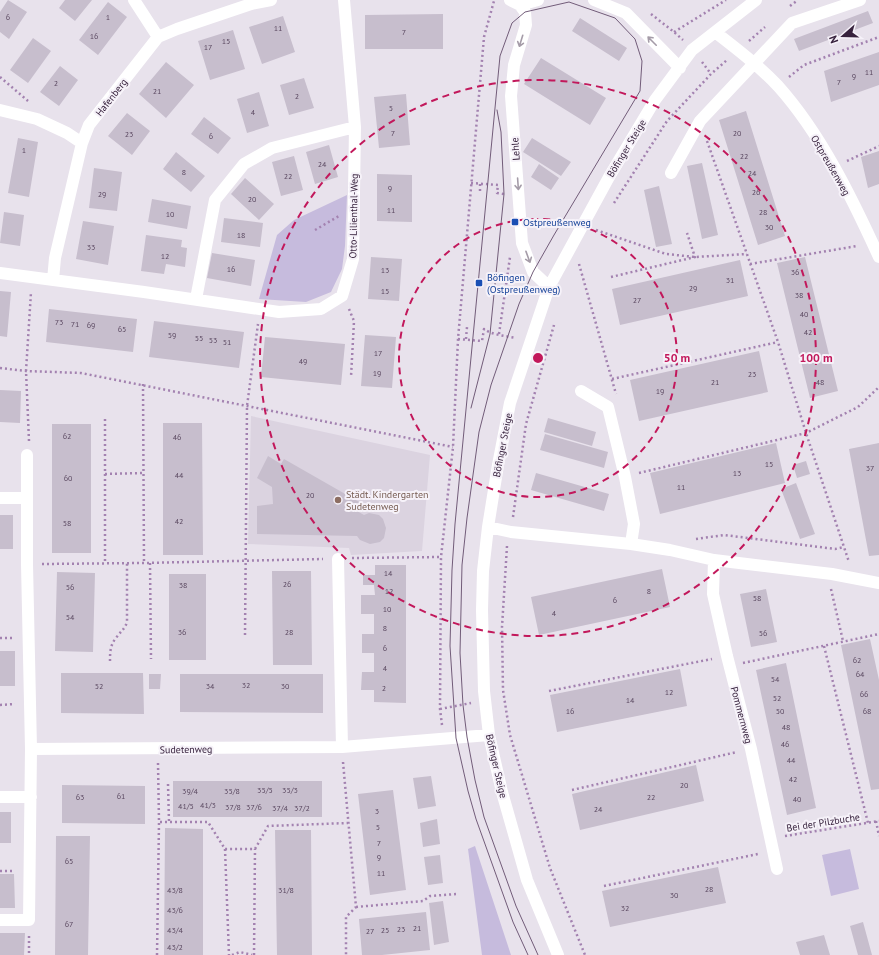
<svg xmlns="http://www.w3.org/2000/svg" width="879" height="955" font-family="'PT Sans',sans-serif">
<rect width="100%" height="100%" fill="#e8e2ec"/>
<path fill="#dbd3e0" d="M251 416 430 455 422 551 351 555 349 548 248 544Z"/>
<path fill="#c6bbdd" d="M347 195 345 246 342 269 331 292 306 302 259 299 277 235 294 220Z
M475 846 511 955H482L468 849Z
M850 849 859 889 831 896 822 855Z"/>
<path fill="#c7becd" d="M8 0 27 12 9 39 0 32V12Z
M65 0H92L75 21 59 8Z
M108 2 127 17 98 55 79 40Z
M868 11 873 23 799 51 794 39Z
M443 14V49H365V15Z
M283 16 295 52 262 64 249 27Z
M580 18 627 48 619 61 572 31Z
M233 30 245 69 210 80 198 41Z
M33 38 51 51 28 83 10 70Z
M879 52V85L831 102 824 71Z
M541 58 606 98 590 125 524 84Z
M166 62 194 85 166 118 139 94Z
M60 66 78 80 59 106 40 92Z
M304 78 314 108 289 115 280 85Z
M259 92 269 126 247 133 237 99Z
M406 94 410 145 379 148 374 97Z
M746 111 785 236 758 245 719 120Z
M127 113 150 131 132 155 108 136Z
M204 117 231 138 218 154 191 134Z
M18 138 38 142 29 197 8 193Z
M532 138 571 162 561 176 523 152Z
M329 145 338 177 315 184 306 152Z
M879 151V184L868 188 861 157Z
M176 152 205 176 191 192 163 169Z
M294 156 303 190 281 196 272 162Z
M702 163 718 235 702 239 687 166Z
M539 164 559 178 551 190 531 177Z
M94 168 122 172 117 211 89 208Z
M377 174 412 175V222L377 221Z
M245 178 274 204 259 220 231 194Z
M659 186 672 244 656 247 644 190Z
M152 199 191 206 187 229 148 222Z
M4 212 24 215 20 246 0 243Z
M224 218 263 223 260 247 221 242Z
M83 221 114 226 108 265 76 259Z
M146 235 182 240 181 247 187 248 185 267 166 264 164 274 141 271Z
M212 253 255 260 251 286 207 278Z
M371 257 402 259 399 301 368 299Z
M805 257 838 391 810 398 777 263Z
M740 260 748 296 620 325 612 289Z
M0 291 11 292 7 337 0 336Z
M49 309 137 319 133 352 46 342Z
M154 321 244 332 239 368 149 357Z
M365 335 396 337 392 388 361 386Z
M265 337 345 344 341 385 261 377Z
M759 351 768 392 639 421 630 380Z
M0 390 21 391 20 423 0 422Z
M548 418 596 432 592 446 544 432Z
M163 423H202L203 555H163Z
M52 424H91V553H52Z
M545 434 608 452 604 468 540 450Z
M776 443 785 483 660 514 650 473Z
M879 443V555L869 556 849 449Z
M268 456 281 464 284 459 361 503 357 511 364 515 369 513 379 515 383 519 386 528 384 538 380 542 370 544 360 540 357 536 257 534V506L273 504 272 487 257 478Z
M806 461 810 474 797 478 793 465Z
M536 473 609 494 604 511 531 490Z
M796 483 815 534 800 539 781 489Z
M0 515H13V549H0Z
M375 565H406V703L374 702V690H361L362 672H374V653H362V634H374V614H361V595H375L374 585H363V575H375Z
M662 569 670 607 539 635 531 597Z
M272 571H311L312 665H273Z
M57 572 95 573 93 652 55 651Z
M169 574H206V660H169Z
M766 589 777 642 751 647 740 594Z
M870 639 879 680V789L871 790 841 645Z
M0 651H15V686H0Z
M786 663 816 808 787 815 756 670Z
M680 669 687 706 557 732 550 695Z
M61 673H143L144 714 61 713Z
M149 674H161L160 689H149Z
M180 674H323V713L180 712Z
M696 765 704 801 580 830 572 794Z
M431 776 436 806 418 809 413 778Z
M173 781H322V817H173Z
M62 785 145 786V824L62 823Z
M393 790 406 890 370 895 358 794Z
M0 812H11V843H0Z
M437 819 440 844 423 847 420 823Z
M165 828 203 829V955H164Z
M275 830H311L312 955H277Z
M56 836H90L88 955H55Z
M440 855 443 883 428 885 424 857Z
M718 867 726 903 610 927 602 891Z
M0 874H14L15 908H0Z
M443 901 449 942 434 945 429 903Z
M426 912 430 950 382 955H362L359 919Z
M863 922 872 955H858L850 926Z
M0 933H25L24 955H0Z
M824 935 830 955H800L796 942Z"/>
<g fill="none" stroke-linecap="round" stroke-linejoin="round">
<path stroke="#a382b0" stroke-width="2.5" stroke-dasharray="2 3" stroke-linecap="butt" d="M790 6 798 0
M651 14 674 32 683 40
M674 32 726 0
M749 41 765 27
M702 62 711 74
M0 77 28 101
M789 77 804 65 879 37
M707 141 778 342 806 433 849 562
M847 161 879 146
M471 183 498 185 497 193 504 194
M480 191V184
M614 203 667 121 711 74 727 60
M315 230 339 216
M596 230 666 254 695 257 747 254
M579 264 616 394
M750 264 857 246
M611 277 695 257 687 233
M349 309 354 321 351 377
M499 334 510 257
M458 339 482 341 484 329C492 335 506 336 516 338
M466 339 467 327
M0 368 26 371 81 373 453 447
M612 379 778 342
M143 384 144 563
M105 419V563
M29 441 26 371 31 292
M639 473 806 433 858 407 879 387
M105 474 144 473
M513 517 526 424 554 325
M696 539 724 535 835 549 844 547
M507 546 502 627 503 690 510 735 550 868 585 955
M352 558 441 557
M150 563 151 659
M42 564 144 563 323 559
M831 589 843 641
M245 635 247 406 258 324
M0 638H14
M824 646 868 823
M110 661C110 653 110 645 116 638 120 632 125 629 127 622V563
M743 663 879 634
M549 691 712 659
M0 705 15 704
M440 709 471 703
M442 725 440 709 441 557 453 447 458 339 484 37 494 1
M343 762 356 907 346 917V955
M158 763 159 822H208L225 849H255L268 826 348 823
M168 784 169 822
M572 790 737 752
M876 821 879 836
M785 836 879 821
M225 849 229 955
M0 871H15
M604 886 758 854
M356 907 423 901 430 896 456 894
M29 936V955
M157 955 159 822
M232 955 240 952 252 955
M254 955 255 849"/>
<path stroke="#fff" stroke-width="12" d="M134 0 158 37
M510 0 520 5 525 12 526 25 514 65 511 96 522 243 533 272 549 287
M594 0 626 13 680 68
M520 5 538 0
M715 32C737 49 759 66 778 86 821 134 852 198 879 257
M0 110 37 119 67 133 82 143
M671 173 700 121 792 23 860 0
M0 273 144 292 279 312 321 309 342 296 353 259 355 127 344 0
M53 280 55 258 82 143 89 125 158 37 177 29 251 4 271 0
M196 299 215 200 244 164 272 148 355 127
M581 391 608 407 625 477 634 524 631 544
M0 498H27
M488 527 511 532 631 544 670 550 714 560 832 574 879 583
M338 559 342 747
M714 560 713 594 727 656 751 749 777 869
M31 749 342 747 489 735
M0 797H31
M0 920H29L31 749 27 564V455
M558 955 527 880 502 792 489 735 484 691 482 610 483 571 488 527 498 465 510 403 549 287 609 177 655 100 692 50 756 0"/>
<path stroke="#725c79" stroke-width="1" d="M471 408 490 334 504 194 501 132 497 110
M528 955 513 922 476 819 468 791 456 738 450 646 452 570 455 524 500 56 512 23 525 12 569 2 615 18 635 39 642 61 640 91 554 235 533 272 519 304 491 385 479 432 467 518 462 565 460 653 463 705 467 737 475 780 484 817 516 906 538 955"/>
</g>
<defs><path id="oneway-shaft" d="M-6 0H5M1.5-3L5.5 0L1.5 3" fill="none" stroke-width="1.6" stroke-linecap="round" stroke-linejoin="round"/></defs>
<g stroke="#a59ca8">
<use href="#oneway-shaft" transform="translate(521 41) rotate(107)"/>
<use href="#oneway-shaft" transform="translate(652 41) rotate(-135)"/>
<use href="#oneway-shaft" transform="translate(518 184) rotate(86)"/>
<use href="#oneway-shaft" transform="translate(528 257) rotate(70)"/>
</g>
<g fill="none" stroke="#c2185b" stroke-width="2" stroke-dasharray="7 5">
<circle cx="538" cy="358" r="139"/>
<circle cx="538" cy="358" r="278"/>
</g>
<g fill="#1a4fb4" stroke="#f6f2f9" stroke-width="1.5">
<rect x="511" y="218" width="8" height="8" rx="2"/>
<rect x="475" y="279" width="8" height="8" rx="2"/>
</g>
<circle fill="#8d6e63" stroke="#f6f2f9" stroke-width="1.5" cx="338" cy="500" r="4"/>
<g text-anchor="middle" stroke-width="4" stroke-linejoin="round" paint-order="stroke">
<g font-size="8" fill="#5b4961">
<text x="8" y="20">6</text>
<text x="108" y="20">1</text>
<text x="278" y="31">11</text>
<text x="404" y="35">7</text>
<text x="94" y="39">16</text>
<text x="226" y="44">15</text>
<text x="208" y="50">17</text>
<text x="869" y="75">11</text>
<text x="854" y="79">9</text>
<text x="839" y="85">7</text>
<text x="56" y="86">2</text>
<text x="157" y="94">21</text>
<text x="297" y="99">2</text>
<text x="391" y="111">5</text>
<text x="253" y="115">4</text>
<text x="393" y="136">7</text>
<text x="737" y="136">20</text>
<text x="129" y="137">23</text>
<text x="211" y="139">6</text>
<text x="24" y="153">1</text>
<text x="744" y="159">22</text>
<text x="322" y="167">24</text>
<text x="184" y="175">8</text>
<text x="752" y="176">24</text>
<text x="288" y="179">22</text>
<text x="390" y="191">9</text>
<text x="756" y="195">26</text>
<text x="102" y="197">29</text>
<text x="252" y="202">20</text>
<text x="391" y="213">11</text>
<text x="763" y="215">28</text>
<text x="170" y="217">10</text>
<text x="769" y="230">30</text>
<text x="241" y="238">18</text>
<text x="91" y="250">33</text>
<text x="165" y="259">12</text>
<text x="231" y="272">16</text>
<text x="385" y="273">13</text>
<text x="795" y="275">36</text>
<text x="730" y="283">31</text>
<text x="693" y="291">29</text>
<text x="385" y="294">15</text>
<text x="799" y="298">38</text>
<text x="637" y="303">27</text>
<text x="804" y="317">40</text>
<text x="59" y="325">73</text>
<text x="75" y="327">71</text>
<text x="91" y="328">69</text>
<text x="122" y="332">65</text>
<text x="808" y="335">42</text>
<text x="172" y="338">59</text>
<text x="199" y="341">55</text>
<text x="213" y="343">53</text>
<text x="227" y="345">51</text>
<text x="378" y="356">17</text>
<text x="303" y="364">49</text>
<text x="377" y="376">19</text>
<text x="752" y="377">23</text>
<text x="715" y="385">21</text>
<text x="820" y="385">48</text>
<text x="660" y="394">19</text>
<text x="67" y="439">62</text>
<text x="177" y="440">46</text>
<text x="769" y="467">15</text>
<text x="870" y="471">37</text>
<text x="737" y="476">13</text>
<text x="179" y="478">44</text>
<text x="68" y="481">60</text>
<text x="681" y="490">11</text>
<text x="310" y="498">20</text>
<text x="179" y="524">42</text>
<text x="67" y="526">58</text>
<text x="388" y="576">14</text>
<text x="287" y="587">26</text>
<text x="183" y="588">38</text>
<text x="70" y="590">56</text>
<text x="389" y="594">12</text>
<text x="649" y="594">8</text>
<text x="757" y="601">58</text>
<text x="615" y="603">6</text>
<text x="387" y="612">10</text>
<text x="554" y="616">4</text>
<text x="70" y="620">54</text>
<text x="385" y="631">8</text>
<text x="182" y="635">36</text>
<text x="289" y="635">28</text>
<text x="763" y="636">56</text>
<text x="385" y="651">6</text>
<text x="857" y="663">62</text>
<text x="385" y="671">4</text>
<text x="860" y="677">64</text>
<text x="775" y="682">54</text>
<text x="246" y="688">32</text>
<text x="99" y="689">52</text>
<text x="210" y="689">34</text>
<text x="285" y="689">30</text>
<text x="384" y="691">2</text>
<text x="669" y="695">12</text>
<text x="864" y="697">66</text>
<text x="777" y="701">52</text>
<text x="630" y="703">14</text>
<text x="570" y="714">16</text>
<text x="780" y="714">50</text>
<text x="867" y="714">68</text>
<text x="786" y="730">48</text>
<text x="785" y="747">46</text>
<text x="791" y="763">44</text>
<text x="793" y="782">42</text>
<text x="684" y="788">20</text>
<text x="265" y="793">35/5</text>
<text x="290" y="793">35/3</text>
<text x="190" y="794">39/4</text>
<text x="232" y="794">35/8</text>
<text x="121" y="799">61</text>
<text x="80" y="800">63</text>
<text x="651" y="800">22</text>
<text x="797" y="802">40</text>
<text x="208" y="808">41/3</text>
<text x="186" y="809">41/5</text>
<text x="233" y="810">37/8</text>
<text x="254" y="810">37/6</text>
<text x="280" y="811">37/4</text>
<text x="302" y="811">37/2</text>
<text x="598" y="812">24</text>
<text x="377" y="814">3</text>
<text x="378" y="830">5</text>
<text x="379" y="846">7</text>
<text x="379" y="860">9</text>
<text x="69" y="864">65</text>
<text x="381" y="876">11</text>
<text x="709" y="892">28</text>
<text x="175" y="893">43/8</text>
<text x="286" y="893">31/8</text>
<text x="674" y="898">30</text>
<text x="625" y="911">32</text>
<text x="175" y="913">43/6</text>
<text x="69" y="927">67</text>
<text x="417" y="931">21</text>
<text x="401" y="932">23</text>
<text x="175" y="933">43/4</text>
<text x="385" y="933">25</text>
<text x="370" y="934">27</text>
<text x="175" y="950">43/2</text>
</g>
<g font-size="10" fill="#37223d" stroke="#f6f2f9">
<text transform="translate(111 97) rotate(-52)" y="4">Hafenberg</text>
<text transform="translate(626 148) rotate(-59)" y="4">Böfinger Steige</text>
<text transform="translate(515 149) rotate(-94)" y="4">Lehle</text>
<text transform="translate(831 165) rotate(60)" y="4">Ostpreußenweg</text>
<text transform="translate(353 216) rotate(-89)" y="4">Otto-Lilienthal-Weg</text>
<text transform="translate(502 445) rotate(-79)" y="4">Böfinger Steige</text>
<text transform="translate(742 715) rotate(75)" y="4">Pommernweg</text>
<text transform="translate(186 749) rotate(-1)" y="4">Sudetenweg</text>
<text transform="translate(497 766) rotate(77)" y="4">Böfinger Steige</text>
<text transform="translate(823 822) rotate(-9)" y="4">Bei der Pilzbuche</text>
</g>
<g font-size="10" fill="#164399" stroke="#f6f2f9" text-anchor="start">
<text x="523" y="226">Ostpreußenweg</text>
<text x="487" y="281">Böfingen<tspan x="487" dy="12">(Ostpreußenweg)</tspan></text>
</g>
<g font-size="10" fill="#785e54" stroke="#f6f2f9" text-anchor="start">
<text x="346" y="498">Städt. Kindergarten<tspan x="346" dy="12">Sudetenweg</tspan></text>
</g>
</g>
<circle cx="538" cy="358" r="6" fill="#c2185b" stroke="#f6f2f9" stroke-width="2"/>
<g font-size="12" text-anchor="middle" font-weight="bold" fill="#c2185b" stroke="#f6f2f9" stroke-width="4" stroke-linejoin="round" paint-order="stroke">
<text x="677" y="362">50 m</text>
<text x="816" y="362">100 m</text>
</g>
<g transform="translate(843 36) rotate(250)" stroke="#f6f2f9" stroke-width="3" paint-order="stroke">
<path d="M0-3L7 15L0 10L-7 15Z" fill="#37223d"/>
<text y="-6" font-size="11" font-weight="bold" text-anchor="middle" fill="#37223d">N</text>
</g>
</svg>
